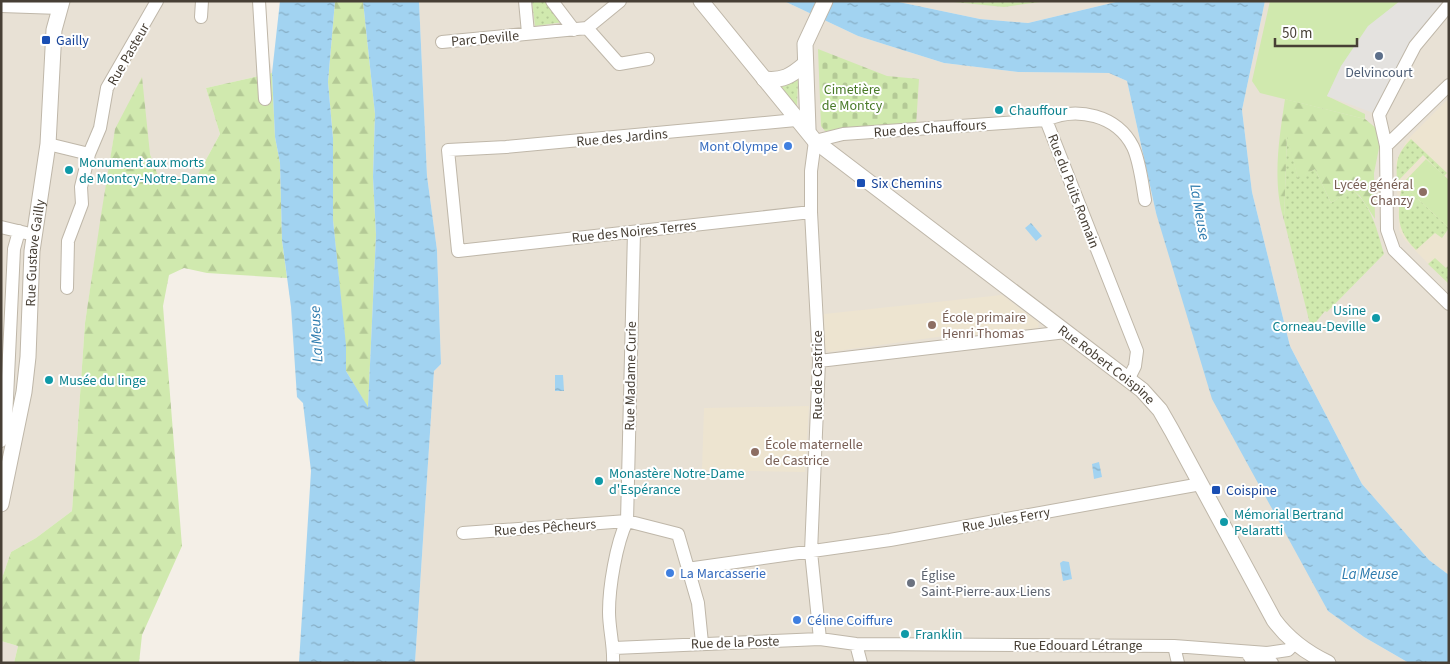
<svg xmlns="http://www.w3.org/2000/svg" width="1450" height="664" font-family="'Source Sans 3',sans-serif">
<defs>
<pattern id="grass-dots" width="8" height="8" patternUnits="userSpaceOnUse" patternTransform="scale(1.25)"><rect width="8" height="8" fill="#d0e9ae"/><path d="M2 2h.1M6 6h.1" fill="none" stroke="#b4c996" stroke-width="1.8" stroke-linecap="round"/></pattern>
<pattern id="forest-firs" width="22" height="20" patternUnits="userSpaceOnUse" patternTransform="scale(1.25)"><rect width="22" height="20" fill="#d0e9ae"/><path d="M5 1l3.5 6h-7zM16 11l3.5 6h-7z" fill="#b4c996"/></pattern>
<pattern id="cemetery-stones" width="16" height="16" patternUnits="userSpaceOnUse" patternTransform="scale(1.25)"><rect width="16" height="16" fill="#d0e9ae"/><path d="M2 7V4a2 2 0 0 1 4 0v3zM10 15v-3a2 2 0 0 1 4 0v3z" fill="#b4c996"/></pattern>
<pattern id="water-ripples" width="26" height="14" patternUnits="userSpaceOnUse" patternTransform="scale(1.25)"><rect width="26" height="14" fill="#a2d3f1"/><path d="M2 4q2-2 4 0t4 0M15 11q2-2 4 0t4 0" fill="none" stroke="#86adc4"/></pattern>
</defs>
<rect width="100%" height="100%" fill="#f4efe7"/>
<path fill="#e8e1d5" d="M1 1H260L272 73 206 88 220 134 196 178 158 177 150 154 115 129 85 323 72 511 36 538 11 552 1 581Z
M419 1H784L858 36 944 63 1018 72 1109 73 1127 81 1156 213 1328 611 1364 637 1409 663H415L434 371 441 364 437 250 427 176Z
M894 1H1120L1028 23 980 19Z
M1265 1H1449V575L1429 560 1362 484 1290 346 1252 192 1242 110Z
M1 641 18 646 14 663H1Z"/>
<path fill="#ede4d0" d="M1449 98V285L1404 239 1399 230 1396 161 1407 140Z
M1002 295 1039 323 1038 328 954 338 952 335 829 352 825 349 824 314Z
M809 406 805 472 702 470 704 408Z"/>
<path fill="url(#grass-dots)" d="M532 1H546L564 22 535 26Z
M944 1H1048L1004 7Z
M796 77 798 79 797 107H794L778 86Z
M1287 134 1298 178 1315 169 1331 203 1352 189C1372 206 1377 230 1384 254L1327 312 1325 311 1311 328 1284 220Z
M1411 139 1447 173 1444 176 1423 155 1397 182C1396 161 1396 155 1411 139Z
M1402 184 1449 228 1442 238 1435 233 1416 250C1394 228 1398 213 1402 184Z
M1435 258 1446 268 1449 265V284L1428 264Z"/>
<path fill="url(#forest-firs)" d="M335 1H363L375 114 373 177 376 235 368 408 346 371V352L333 220V138L328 82Z
M272 73 275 137 280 163 282 240 287 278 207 273 184 268 169 275 163 306 182 546 142 635 139 663H14L18 646 1 641V581L11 552 36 538 72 511 85 323 101 215 115 129 142 77 150 154 158 176 196 178 220 134 206 88Z
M1285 99 1365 119 1382 133 1374 173 1375 219 1360 196 1352 189 1331 203 1315 169 1298 179 1287 136 1284 220C1272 182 1279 139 1285 99Z"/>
<path fill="url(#cemetery-stones)" d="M818 49 887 76 919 79 916 126 825 131 821 126Z"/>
<path fill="#d0e9ae" d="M1270 1H1400L1368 27 1327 96 1365 114V119L1260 93 1252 81Z
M1426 159 1449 180V228L1402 184Z"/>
<path fill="#e4e2df" d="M1400 1H1449L1415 46 1379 115 1327 96 1341 66 1368 26Z"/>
<path fill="url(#water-ripples)" d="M280 1H335L328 82 333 138V220L346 345V371L368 407 376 235 373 177 375 114 363 1H419L427 176 437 250 441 364 434 371 415 663H299L311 471 303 403 297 397 291 307 282 240 280 163 275 137 272 73Z
M784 1H894L980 19 1028 23 1120 1H1265L1242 110 1252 192 1290 346 1362 484 1429 560 1449 575V663H1409L1364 637 1328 611 1212 399 1156 213 1127 81 1109 73 1018 72 944 63 858 36Z
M1031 223 1042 236 1036 241 1025 228Z
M555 375H563L564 391H555Z
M1099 462 1102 477 1094 479 1092 464Z
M1063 561 1069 562 1072 579 1063 581 1060 563Z"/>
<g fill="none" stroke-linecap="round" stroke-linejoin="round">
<defs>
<path id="minor" d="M259 1 265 99
M525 1 528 33
M552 1 574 30
M1 6 60 8
M201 17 202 1
M587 28 619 64 648 59
M442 42 587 28 620 1
M1449 85 1386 146 1387 230 1394 250 1449 304
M796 120 506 147 448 150 458 251 811 212
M1046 120 1137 351 1135 366 1128 380
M48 144 89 154 100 128 107 88 157 1
M1386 146 1379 115 1415 46 1449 5
M1 227 26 233
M67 288 68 241 82 204 81 187 89 154
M819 361 1066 332
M1 441 6 419 14 249 19 231
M463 533 627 521 678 534 698 603 702 643
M687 569 890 540 1201 484
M820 639 811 552 819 361 811 212V171L815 141 843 134 1046 120C1077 106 1117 115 1133 147 1140 162 1142 183 1145 200
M856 644 861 663
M1174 646 1178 663
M614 648 820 639 856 644 1174 646 1267 653 1288 650 1295 643
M1248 654 1251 659 1272 663
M613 663C614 646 609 629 609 612 609 587 616 544 627 521L634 232"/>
<g id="tertiary">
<path id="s1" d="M701 1 815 141 1142 390 1160 410 1172 431 1274 620C1288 639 1307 653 1328 663"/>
<path d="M764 79C783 81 791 76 805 64"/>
<path d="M808 129 805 44 825 1"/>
<path id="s2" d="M1 504 24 392 28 357 32 251 48 144 54 30 62 1"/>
</g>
</defs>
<use href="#minor" stroke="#bfb7a9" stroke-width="14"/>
<use href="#tertiary" stroke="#bfb7a9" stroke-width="17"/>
<use href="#minor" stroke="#fff" stroke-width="12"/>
<use href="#tertiary" stroke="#fff" stroke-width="15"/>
</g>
<g fill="#1a4fb4" stroke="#fff" stroke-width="2">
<rect x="41" y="35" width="10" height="10" rx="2.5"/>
<rect x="856" y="178" width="10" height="10" rx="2.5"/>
<rect x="1211" y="485" width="10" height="10" rx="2.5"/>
</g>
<circle fill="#5c6f8a" stroke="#fff" stroke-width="2" cx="1379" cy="56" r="5"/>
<g fill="#0f9aa8" stroke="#fff" stroke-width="2">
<circle cx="999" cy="110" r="5"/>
<circle cx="69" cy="170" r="5"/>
<circle cx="1376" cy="318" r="5"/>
<circle cx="49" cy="380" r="5"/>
<circle cx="599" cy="481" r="5"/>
<circle cx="1224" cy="522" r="5"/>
<circle cx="905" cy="634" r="5"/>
</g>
<g fill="#3f7fe0" stroke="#fff" stroke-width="2">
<circle cx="788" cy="146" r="5"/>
<circle cx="670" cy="573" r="5"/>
<circle cx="797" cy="620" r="5"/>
</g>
<g fill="#8d6e63" stroke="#fff" stroke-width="2">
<circle cx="1423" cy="192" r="5"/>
<circle cx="932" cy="325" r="5"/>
<circle cx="755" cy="452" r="5"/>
</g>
<circle fill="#6b7280" stroke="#fff" stroke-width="2" cx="911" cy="583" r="5"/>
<g text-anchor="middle" stroke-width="4" stroke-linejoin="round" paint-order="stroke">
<g font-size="14" fill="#473f35" stroke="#fff">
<text transform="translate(485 38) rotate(-5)" y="5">Parc Deville</text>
<text transform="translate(128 54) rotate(-60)" y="5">Rue Pasteur</text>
<text transform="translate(930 128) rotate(-4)" y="5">Rue des Chauffours</text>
<text transform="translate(622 137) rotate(-5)" y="5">Rue des Jardins</text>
<text transform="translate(1074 191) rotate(69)" y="5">Rue du Puits Romain</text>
<text transform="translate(634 231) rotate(-6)" y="5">Rue des Noires Terres</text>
<text dy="5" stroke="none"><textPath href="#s2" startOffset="254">Rue Gustave Gailly</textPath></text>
<text dy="5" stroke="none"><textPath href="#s1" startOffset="548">Rue Robert Coispine</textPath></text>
<text transform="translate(817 375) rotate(-90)" y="5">Rue de Castrice</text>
<text transform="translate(630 376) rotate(-89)" y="5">Rue Madame Curie</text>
<text transform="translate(1006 519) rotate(-10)" y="5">Rue Jules Ferry</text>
<text transform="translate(545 527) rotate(-4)" y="5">Rue des Pêcheurs</text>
<text transform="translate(735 642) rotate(-2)" y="5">Rue de la Poste</text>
<text x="1078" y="650">Rue Edouard Létrange</text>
</g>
<g font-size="14" fill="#164399" stroke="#fff" text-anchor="start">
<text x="56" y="45">Gailly</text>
<text x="871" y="188">Six Chemins</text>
<text x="1226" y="495">Coispine</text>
</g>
<g font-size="14" fill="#4e5e75" stroke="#fff">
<text x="1379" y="77">Delvincourt</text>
</g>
<g font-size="14" fill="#497a28" stroke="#fff">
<text x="852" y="94">Cimetière<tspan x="852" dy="16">de Montcy</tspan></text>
</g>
<g font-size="14" fill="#0d838f" stroke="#fff" text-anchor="start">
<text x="1009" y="115">Chauffour</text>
<text x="79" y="167">Monument aux morts<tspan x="79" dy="16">de Montcy-Notre-Dame</tspan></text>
<text x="1366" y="315" text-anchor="end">Usine<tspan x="1366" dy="16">Corneau-Deville</tspan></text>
<text x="59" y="385">Musée du linge</text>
<text x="609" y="478">Monastère Notre-Dame<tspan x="609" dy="16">d'Espérance</tspan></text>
<text x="1234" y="519">Mémorial Bertrand<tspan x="1234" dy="16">Pelaratti</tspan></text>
<text x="915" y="639">Franklin</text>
</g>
<g font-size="14" fill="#366cbe" stroke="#fff" text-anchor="start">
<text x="778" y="151" text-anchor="end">Mont Olympe</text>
<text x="680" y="578">La Marcasserie</text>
<text x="807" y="625">Céline Coiffure</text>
</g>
<g font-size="14" fill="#785e54" stroke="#fff" text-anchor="start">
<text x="1413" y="189" text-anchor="end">Lycée général<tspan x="1413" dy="16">Chanzy</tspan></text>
<text x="942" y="322">École primaire<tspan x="942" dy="16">Henri Thomas</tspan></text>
<text x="765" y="449">École maternelle<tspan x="765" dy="16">de Castrice</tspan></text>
</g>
<g font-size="14" fill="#5b616d" stroke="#fff" text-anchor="start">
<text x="921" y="580">Église<tspan x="921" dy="16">Saint-Pierre-aux-Liens</tspan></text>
</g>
<g font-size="15" font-style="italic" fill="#2c7aad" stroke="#fff">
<text transform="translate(1200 212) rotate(80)" y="5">La Meuse</text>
<text transform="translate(316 334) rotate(-93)" y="5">La Meuse</text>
<text x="1370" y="579">La Meuse</text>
</g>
</g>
<rect width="1450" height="664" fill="none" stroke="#473f35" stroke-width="5"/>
<path d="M1275 38v8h82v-8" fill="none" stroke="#473f35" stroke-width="2.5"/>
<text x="1282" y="38" font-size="15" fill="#473f35" stroke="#ffffff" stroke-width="4" paint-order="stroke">50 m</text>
</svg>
